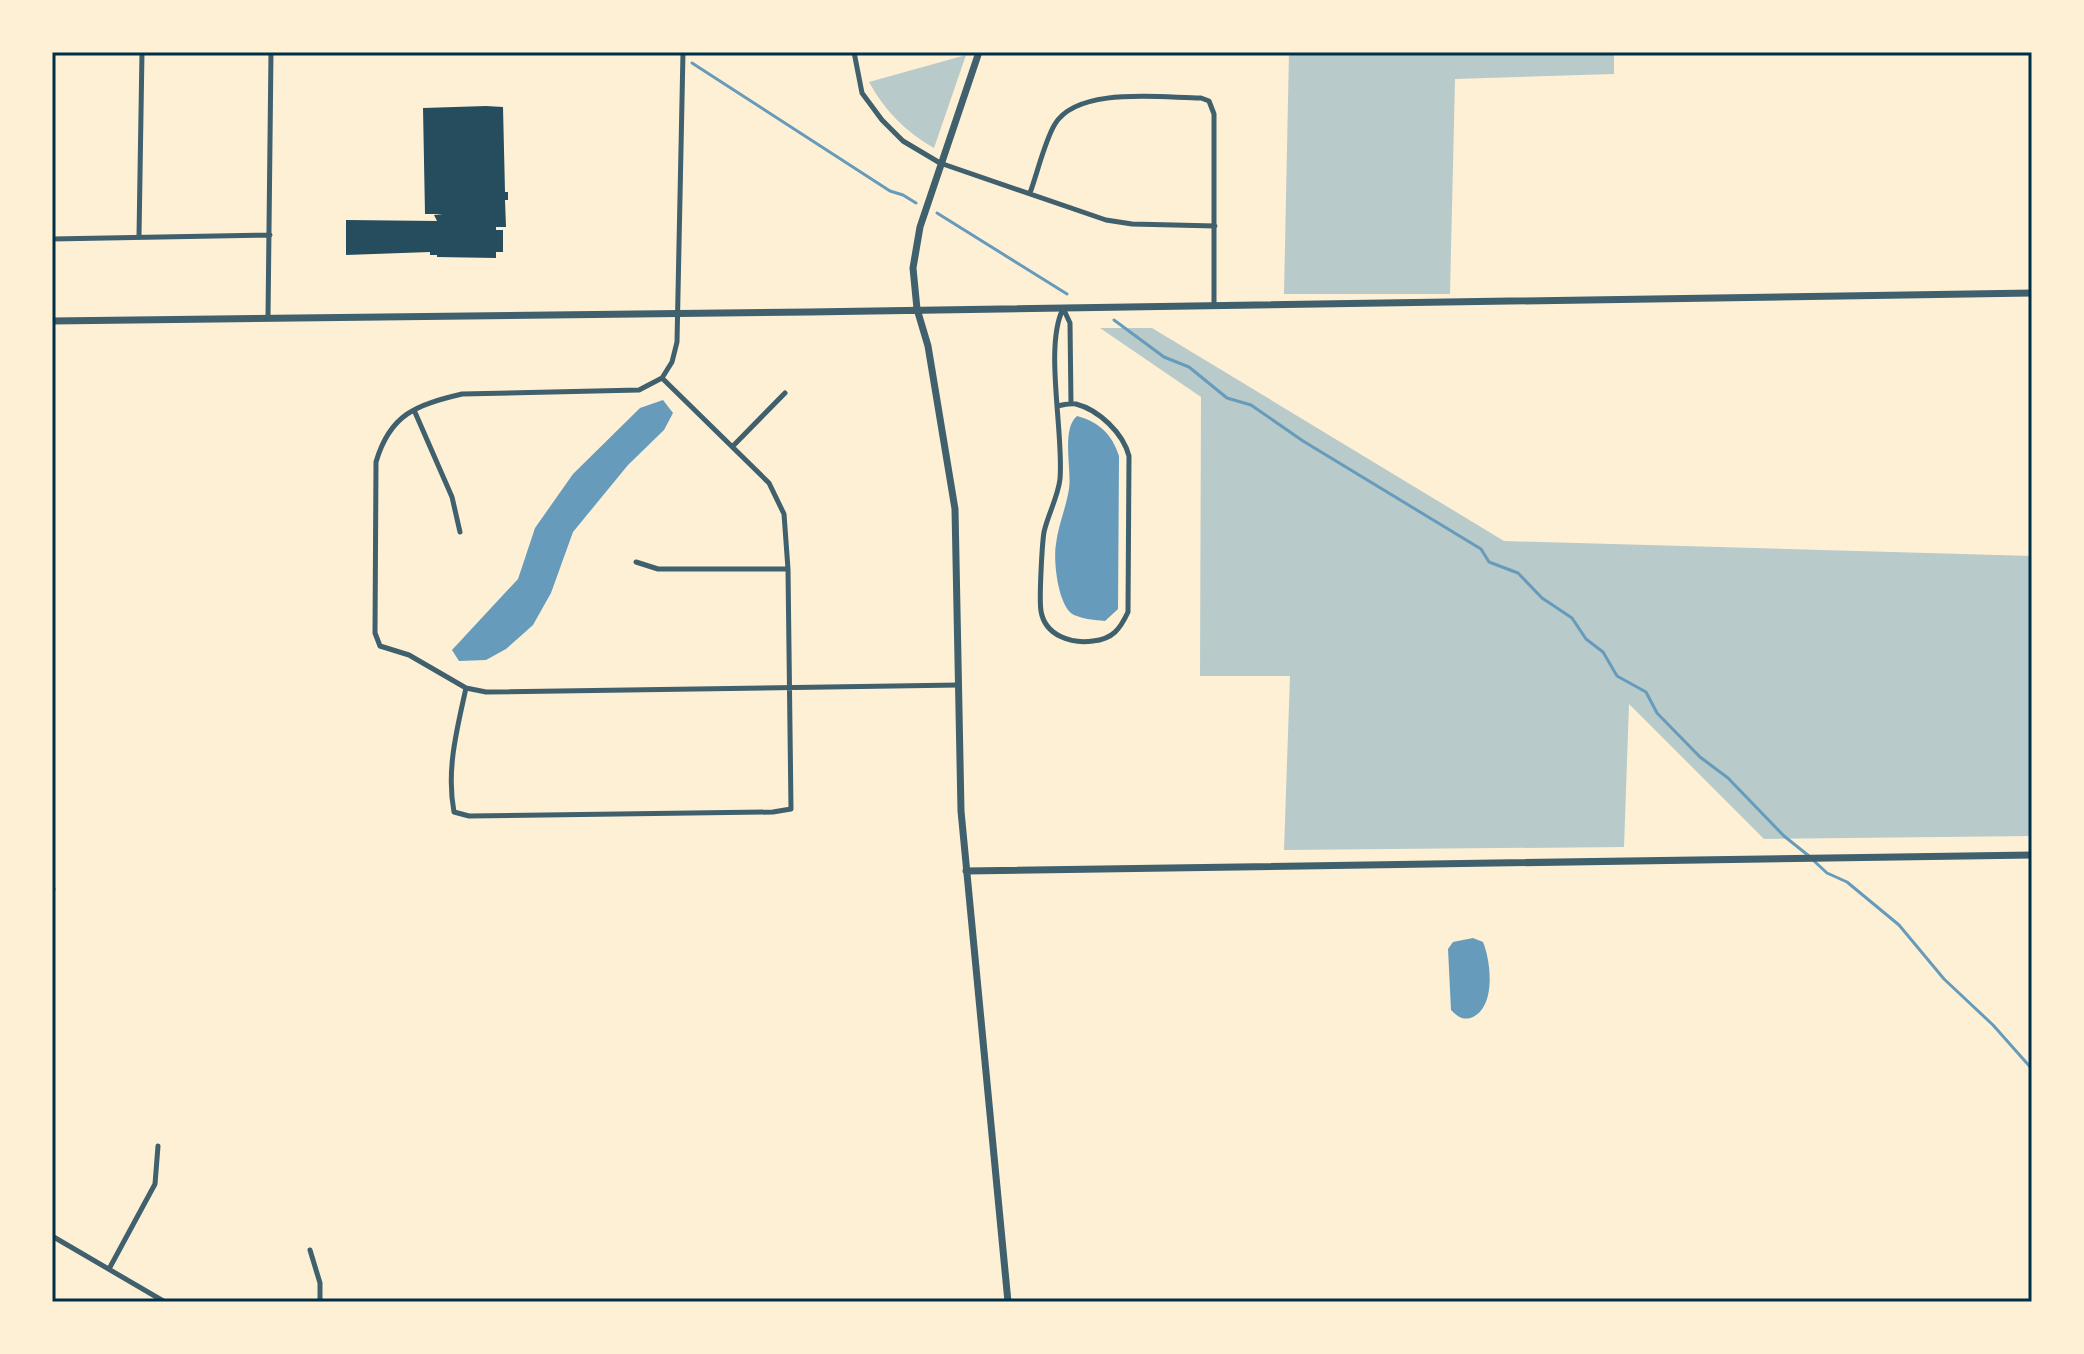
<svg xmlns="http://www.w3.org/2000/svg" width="2084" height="1354" font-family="Manrope,sans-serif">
<rect width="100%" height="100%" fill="#fdf0d5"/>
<path fill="#b9caca" d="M1289 52H1614V74L1455 79 1450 294H1284Z
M966 55 934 148C907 133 884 110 869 82Z
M1100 328H1152L1504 541 2032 556V836L1764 839 1629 704 1624 847 1284 850 1290 676H1200L1201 397Z"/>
<path fill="#669bbc" d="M663 400 673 413 664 430 628 465 573 532 551 593 533 625 506 649 486 660 459 661 452 650 518 579 535 528 573 474 640 408Z
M1077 416C1099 422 1112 434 1119 456L1118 609 1105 621C1095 620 1083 619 1074 615 1058 607 1053 561 1056 544 1058 526 1066 508 1069 489 1072 470 1061 429 1077 416Z
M1473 938 1483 942C1491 961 1496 1006 1473 1017 1463 1021 1458 1017 1451 1010L1448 949 1453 942Z"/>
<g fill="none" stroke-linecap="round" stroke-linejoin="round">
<path stroke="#669bbc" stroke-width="3" d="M692 63 890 191 903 195 916 203
M937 213 1067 294
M1114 320 1164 357 1189 367 1227 398 1251 405 1303 441 1481 549 1489 562 1518 573 1542 598 1572 618 1586 639 1603 652 1617 676 1646 692 1657 713 1700 757 1728 778 1784 836 1809 856
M1814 861 1827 873 1847 882 1899 925 1944 979 1993 1025 2032 1069"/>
</g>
<path fill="#264d5e" d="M486 106 503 107 505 192H508V200H505L506 227H496V230H503V252H496V258L437 257V255H430V252L346 255V220L437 221 434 215 443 214H425L423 108Z"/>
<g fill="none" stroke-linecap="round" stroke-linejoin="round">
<path stroke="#3f606c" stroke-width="5" d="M683 52 677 342 672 362 662 378 639 390 462 394C416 405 390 414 376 462L375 633 380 646 409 655 466 688 486 692 959 685
M854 52 862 93 882 120 903 141 940 163 1106 220 1132 224 1215 226
M1030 193C1037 174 1045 140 1055 124 1078 86 1162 98 1201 98L1209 101 1214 114V306
M139 236 142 52
M52 239 270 235
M1063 308 1070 323 1071 404
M268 318 271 52
M1057 406C1063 405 1071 403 1076 404 1099 410 1123 433 1129 456L1128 612C1120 629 1113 639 1093 641 1072 644 1045 636 1041 611 1039 599 1042 545 1044 532 1048 514 1058 497 1060 479 1064 434 1044 346 1063 309
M414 410 452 497 460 532
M733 446 785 393
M636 562 658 569H788
M466 688C457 729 446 770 454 812L469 816 773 812 791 809 788 569 784 514 769 483 662 378
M52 892 53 889
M52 1236 165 1302
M310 1250 320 1283V1302
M109 1269 155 1184 158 1146"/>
<path stroke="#3f606c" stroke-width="7" d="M979 52 920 227 913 268 917 309 928 346 955 509 961 811 1008 1302
M52 321 809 312 2032 293
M966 871 2032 855"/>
</g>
<rect width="2084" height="1354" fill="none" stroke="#fdf0d5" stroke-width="108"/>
<rect x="54" y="54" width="1976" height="1246" fill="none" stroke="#003049" stroke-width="3"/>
</svg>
